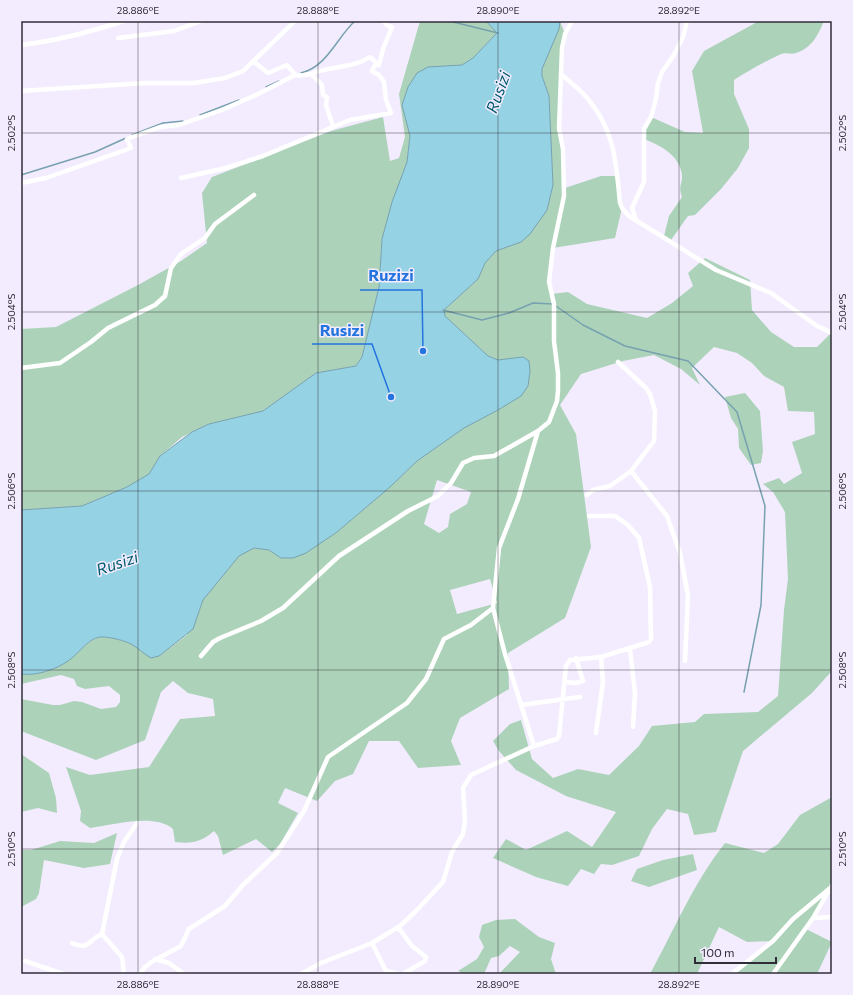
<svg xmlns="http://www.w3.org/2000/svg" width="853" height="995" font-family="Commissioner,sans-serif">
<rect width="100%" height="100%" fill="#f3ecfe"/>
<path fill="#acd3b9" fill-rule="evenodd" d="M420 21H486L497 33 473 58 462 65 428 67 417 73 408 87 402 105 410 136 407 162 382 239 379 287 362 357 356 366 316 373 263 411 209 424 182 437 160 456 149 474 127 487 82 506 21 510V329L56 327 138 285 181 261 207 243 202 193 212 177 331 131 383 117 390 161 399 158 405 137 399 94Z
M560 21 565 34 559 125 565 188 601 176H617L622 208 615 238 553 248 549 276 551 294 568 292 587 304 647 318 672 303 693 286 688 273 705 258 750 280 752 310 771 332 794 347H817L832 332 831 672 812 693 743 751 716 832 694 835 688 814 667 809 652 829 639 856 612 865 601 864 594 874 581 869 568 886 536 877 493 858 506 839 526 850 567 831 592 847 616 812 566 796 516 770 499 751 493 741 510 724 521 720 532 759 553 778 578 769 609 775 639 746 652 726 695 722 704 714 758 712 778 696 784 610 788 579 785 512 773 492 763 484 779 478 784 484 802 473 792 442 815 434 814 412 788 411 784 387 764 376 752 363 737 353 714 347 692 368 700 385 681 369 654 355 623 361 581 374 560 405 576 434 591 547 565 618 508 653 509 689 460 718 451 741 461 765 418 768 399 741H369L353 774 335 781 317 801 285 788 278 803 298 813 280 844 272 852 256 839 223 855 218 836 214 831C201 842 192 844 175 842L173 829C154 813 114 825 90 828L80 821 81 811 66 767 90 775 149 767 180 719 215 716 213 699 188 693 173 681 161 692 145 740 96 760 21 731V699L53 705H60L74 701 82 702 101 709 116 707 120 702V695L109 686 85 689 77 686 74 679 61 675 21 684V674C36 676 55 670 68 661 78 654 89 637 103 637 122 637 141 649 159 656L187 635 200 610 203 600 239 556 254 548 269 550 281 558 306 553 337 532 390 487 417 461 464 428 498 410 521 396 523 357 498 360 488 356 445 316 444 310 478 279 485 263 496 251 521 242 547 210 553 185 549 96 542 76V69ZM437 480 471 492 467 504 450 514 448 527 439 533 424 524ZM490 579 497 603 457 614 450 590Z
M759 21H824C818 35 812 48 796 53 791 55 786 52 781 54 764 62 749 70 734 80V94L749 129V148L738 168 721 189 695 215 688 216 671 240 664 236 669 216 682 197C678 186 682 186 682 176 681 156 660 145 644 139V129L651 117 685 132 703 133 692 71 704 51Z
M745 393 760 411 763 451 761 463 751 465 739 448 738 429 731 418 725 397Z
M21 754 49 773 56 798 57 813 38 808 21 812Z
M832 797V885L806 929 832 942 817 974H732L772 941 747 942 719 927 697 974H650C674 930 694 882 725 843L764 853 778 844 800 815Z
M117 833 110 864 84 868 44 860 39 893 36 899 21 907V850H31L60 841 94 843Z
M693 854 697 870 649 887 631 881 637 869 663 860Z
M515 919 539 937 555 943 551 959 556 974H499L520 952 510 946 499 956 491 958 484 974H464L458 971 477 959 484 947 479 937 482 925 496 920Z"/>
<path fill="#95d3e4" stroke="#77a1b0" d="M486 21H560L559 29 542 69V76L549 96 553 185 547 210 530 234 521 242 496 251 485 263 478 279 444 310 445 316 488 356 498 360 523 357 529 361 530 371 528 386 521 396 498 410 464 428 417 461 390 487 337 532 306 553 293 558H281L269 550 254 548 239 556 203 600 193 629 159 656 151 658C144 654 139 649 133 645 126 641 111 637 103 637 89 636 79 654 68 661 55 670 36 676 21 674V510L82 506 127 487 149 474 160 456 192 432 209 424 263 411 316 373 356 366 362 357 379 287 382 239 392 202 407 162 410 136 402 105 408 87 417 73 428 67 462 65 473 58 497 33Z"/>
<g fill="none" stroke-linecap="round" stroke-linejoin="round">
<path stroke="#77a1b0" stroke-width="1.5" d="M449 21 498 33
M301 73C327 67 337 37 355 21
M266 87 279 81
M200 115 239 100
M132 135 163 123 183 121
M21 175 95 152 126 138
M556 306 583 325 625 346 688 361 737 412 765 506 761 605 744 692
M443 310 482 320 509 313 533 303 553 304"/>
<path stroke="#fff" stroke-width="4.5" d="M118 38 174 31 201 21
M21 45C56 41 90 32 124 21
M253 61 268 73 287 65C297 77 294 77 311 74L322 85 323 95 327 97 326 105 333 126
M311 74C331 65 352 69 370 57L379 65
M561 74C570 82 581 90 588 99 615 131 616 163 620 203L622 208 629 216 716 270 771 293 817 326 832 333
M21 91 145 83H194L225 78 243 71 295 21
M181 178 226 168 263 156 350 120 391 113 386 100 384 82 379 75 372 71 375 65H379L383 49 392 27 388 26 383 21
M21 183 46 178 131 148 127 139 160 127 179 125 222 110 258 94 295 75
M636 220 632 208 644 182V129L651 117 656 99 658 83 662 72 674 55 683 37 687 21
M21 368 60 363 91 342 108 328 155 305 165 296 171 268 181 254 205 238 215 224 254 195
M631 471 667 516 680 553 688 595 685 661
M587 495 593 490 610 486 631 471 654 441 655 411 650 394 646 388 618 362
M630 649 635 693 633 727
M201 656 213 642 220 638 261 621 283 608 339 556 408 511 438 496 451 483 463 463 474 458 494 456 538 431
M565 682 576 683 583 681 576 658
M521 705 580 697
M596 733 603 682 601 657
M534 746 557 739 559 736 566 666 570 660 601 657 649 642 651 639 650 587 639 538 628 525 615 516H589
M813 918 832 917
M398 927 412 946 426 957 425 961 403 974
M102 934 117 859 124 842 137 823
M72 943C89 951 88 940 102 934L122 957 124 974
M372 943 386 971 399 974
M155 959 169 963 184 974
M25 961 63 974
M140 974 145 967 153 961 181 946 189 929 225 906 243 885 277 853 304 811 328 757 407 703 426 679 444 639 471 625 493 608 499 548 518 499 538 431 549 422 557 401 558 391V373L554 341V304L549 282 553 248 564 196 563 149 559 128 562 48 565 34 572 21
M301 974 321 963 372 943 400 926 416 911 443 882 452 852 463 834 465 820 463 788 471 775 534 746 505 654 493 608
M732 974 773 941 793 919 829 889
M773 974 813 918 832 885"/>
</g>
<path fill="none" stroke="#312d38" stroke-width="1" stroke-opacity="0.45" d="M138 21V974M318 21V974M498 21V974M679 21V974M21 133H832M21 312H832M21 491H832M21 670H832M21 849H832"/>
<g text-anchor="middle" stroke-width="3" stroke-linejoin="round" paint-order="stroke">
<g font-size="16" font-style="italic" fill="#005b6d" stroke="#f3ecfe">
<text transform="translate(498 92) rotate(-70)" y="6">Rusizi</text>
<text transform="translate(117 563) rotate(-19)" y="6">Rusizi</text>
</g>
</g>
<path fill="none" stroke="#2374df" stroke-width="1.5" d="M423 351L422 290H360M391 397L372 344H312"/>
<g fill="#2374df" stroke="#f3ecfe" stroke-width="1.5">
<circle cx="423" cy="351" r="4"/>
<circle cx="391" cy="397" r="4"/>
</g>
<g font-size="16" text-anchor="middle" font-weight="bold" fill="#2374df" stroke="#f3ecfe" stroke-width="3" stroke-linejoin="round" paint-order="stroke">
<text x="391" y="281">Ruzizi</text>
<text x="342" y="336">Rusizi</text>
</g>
<rect width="853" height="995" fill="none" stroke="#f3ecfe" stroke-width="44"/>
<path d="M695 957v6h81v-6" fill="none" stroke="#312d38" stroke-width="2"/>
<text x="701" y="957" font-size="12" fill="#312d38" stroke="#f3ecfe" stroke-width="3" paint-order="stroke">100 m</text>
<rect x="22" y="22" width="809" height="951" fill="none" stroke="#312d38" stroke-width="1.5"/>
<g font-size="10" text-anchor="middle" fill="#312d38">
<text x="138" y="14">28.886°E</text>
<text x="318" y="14">28.888°E</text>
<text x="498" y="14">28.890°E</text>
<text x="679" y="14">28.892°E</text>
<text transform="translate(11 133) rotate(-90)" y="4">2.502°S</text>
<text transform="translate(842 133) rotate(-90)" y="4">2.502°S</text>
<text transform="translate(11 312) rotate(-90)" y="4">2.504°S</text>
<text transform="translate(842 312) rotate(-90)" y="4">2.504°S</text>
<text transform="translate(11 491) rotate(-90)" y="4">2.506°S</text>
<text transform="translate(842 491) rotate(-90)" y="4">2.506°S</text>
<text transform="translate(11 670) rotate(-90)" y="4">2.508°S</text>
<text transform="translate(842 670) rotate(-90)" y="4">2.508°S</text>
<text transform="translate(11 849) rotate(-90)" y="4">2.510°S</text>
<text transform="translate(842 849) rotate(-90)" y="4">2.510°S</text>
<text x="138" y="988">28.886°E</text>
<text x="318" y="988">28.888°E</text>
<text x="498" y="988">28.890°E</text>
<text x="679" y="988">28.892°E</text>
</g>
</svg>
